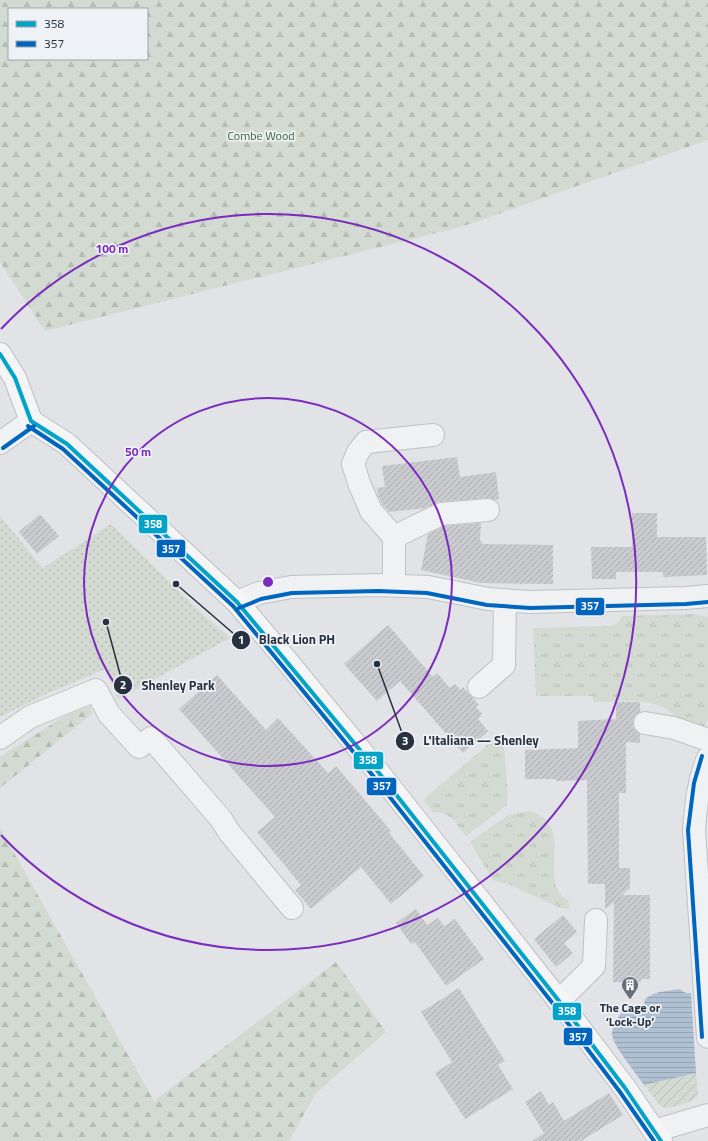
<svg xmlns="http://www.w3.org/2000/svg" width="708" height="1141" font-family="'Titillium Web',sans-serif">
<defs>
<pattern id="grass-tufts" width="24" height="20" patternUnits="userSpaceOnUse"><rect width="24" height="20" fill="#d2dad1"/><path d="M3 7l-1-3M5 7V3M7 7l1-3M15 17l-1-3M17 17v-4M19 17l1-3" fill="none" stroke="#b4bcb4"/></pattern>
<pattern id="forest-firs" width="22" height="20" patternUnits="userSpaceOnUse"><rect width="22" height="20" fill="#d2dad1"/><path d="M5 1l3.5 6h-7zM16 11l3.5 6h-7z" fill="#b4bcb4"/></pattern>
<pattern id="park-dots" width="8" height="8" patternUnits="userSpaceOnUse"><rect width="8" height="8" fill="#d2dad1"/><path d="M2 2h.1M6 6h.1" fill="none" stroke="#b4bcb4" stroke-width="1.8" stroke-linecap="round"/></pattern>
<pattern id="garden-furrows" width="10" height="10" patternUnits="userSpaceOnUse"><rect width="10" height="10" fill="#d2dad1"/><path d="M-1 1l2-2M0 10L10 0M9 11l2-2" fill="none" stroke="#b4bcb4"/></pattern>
<pattern id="water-rules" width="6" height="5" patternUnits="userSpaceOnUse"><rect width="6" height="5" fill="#aec0d2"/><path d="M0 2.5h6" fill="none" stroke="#96a5b5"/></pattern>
<pattern id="building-hatch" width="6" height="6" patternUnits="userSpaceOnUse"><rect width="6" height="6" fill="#c9cbce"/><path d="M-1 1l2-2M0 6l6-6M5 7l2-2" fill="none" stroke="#adafb2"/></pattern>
</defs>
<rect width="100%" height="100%" fill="#e1e3e6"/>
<path fill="url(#grass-tufts)" d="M695 614 708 617V718L704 727C682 729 672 707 652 703 633 699 612 702 593 702V696H536L533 628 611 626 619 622 622 616Z
M503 732 508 799 506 806 466 836C455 823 452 812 433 812L423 800Z
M529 811C579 824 533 883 569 901V909L561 908 508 884 493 880 470 842 507 816 517 813Z"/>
<path fill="url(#forest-firs)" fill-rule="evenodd" d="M0 0H708V140L464 226 45 331 0 262ZM9 9H147V59H9Z
M90 706 92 714 0 788V757L68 714Z
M0 828 154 1101 336 962 386 1032 316 1093 289 1141H0Z"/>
<path fill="url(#park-dots)" d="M0 516 43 568 111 524 194 606 230 638 118 699 105 669 46 694 0 717Z"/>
<path fill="url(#garden-furrows)" d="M696 1073 698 1095C690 1104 676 1106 665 1108L658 1103 644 1085Z"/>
<path fill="url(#water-rules)" d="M679 989 686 993H691L696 1073 644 1085C637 1074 612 1045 612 1034 612 1026 619 1017 623 1010 629 1015 641 1014 644 1005 645 1001 644 999 648 997 656 991 670 991 679 989Z"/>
<path fill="url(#building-hatch)" d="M457 457 460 477 496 472 499 499 494 500 487 498 440 502 426 508 389 512 382 504 378 495 377 488 385 487 382 466Z
M632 513H657V537H706L707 575 663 577V572H616V579H592L591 547H632Z
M40 514 59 536 37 554 19 532Z
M481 523 480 541H482V544L553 545V584L481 583 421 570 428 534 444 526Z
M388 625 433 677 437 673 450 688 455 684 461 690 463 687 479 705 476 707 482 714 478 719 488 731 463 753 400 681 377 701 344 664Z
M217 675 266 730 278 718 328 773 336 766 391 831 389 833 424 876 391 904 361 867 311 909 295 890 301 885 257 832 275 817 179 709Z
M616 702H640V712L635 715 633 721V728L640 734V743L626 742V793H619V868H630V888L622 895H650V979H641V982H613L614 902 605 909V884H588L587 780 556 781V779H525V750L578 748V721L616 719Z
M416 909 427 925 438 918 444 926 455 919 484 959 446 986 415 942 411 944 396 923Z
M563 915 577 932 564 943 573 953 556 967 534 939Z
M459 988 505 1061 498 1065 513 1089 465 1119 435 1073 452 1062 421 1012Z
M541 1091 549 1105 553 1102 564 1121 609 1093 623 1115 581 1141H532L544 1133 525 1102Z"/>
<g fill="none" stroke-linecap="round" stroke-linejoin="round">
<defs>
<path id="minor" d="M0 443 31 421
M394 537 441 514 488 510
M394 585V537L371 511 359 483 353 464 358 452 366 442 433 435
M237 602 259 593 291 587 378 585 428 587 488 599 530 602 686 598 708 596
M479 687 504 665 505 600
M645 723 674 728 708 740
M0 738 30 717 96 690 109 714 139 747 151 738 221 819 229 832 292 908
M708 758C698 781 696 805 694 830L708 1037
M559 1001 594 966 596 920
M654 1131 708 1115"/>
<path id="major" d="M0 354 15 378 31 421 67 444 237 602 287 661 379 773 559 1001 625 1088 661 1141"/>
</defs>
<use href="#minor" stroke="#bfc1c4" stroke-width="24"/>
<use href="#major" stroke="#bdc0c4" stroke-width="24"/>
<use href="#minor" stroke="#f0f1f3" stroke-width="22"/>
<use href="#major" stroke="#f5f5f6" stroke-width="22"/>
<defs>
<path id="bus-1" d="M0 354 15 378 31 421
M31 421 67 444 237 602 379 773 559 1001 625 1088 661 1141"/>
<path id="bus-2" d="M28 426 63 449 233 606 374 777 554 1005 620 1092 654 1141
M3 448 34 426
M239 608 261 599 292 593 378 591 427 593 487 605 530 608 686 604 708 602
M702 1037 688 830 694 783 702 756"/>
</defs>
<use href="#bus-1" stroke="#eef2f6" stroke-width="7"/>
<use href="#bus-2" stroke="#eef2f6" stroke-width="7"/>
<use href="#bus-1" stroke="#02a3c7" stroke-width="4"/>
<use href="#bus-2" stroke="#0065bd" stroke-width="4"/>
</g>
<g fill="none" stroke="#7b2cbf" stroke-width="2">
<circle cx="268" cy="582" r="184"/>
<path d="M1 329A368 368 0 1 1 1 835"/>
</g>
<defs>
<symbol id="building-pin" viewBox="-11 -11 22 30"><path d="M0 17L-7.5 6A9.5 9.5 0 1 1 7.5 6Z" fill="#686f7a" stroke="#eef2f6"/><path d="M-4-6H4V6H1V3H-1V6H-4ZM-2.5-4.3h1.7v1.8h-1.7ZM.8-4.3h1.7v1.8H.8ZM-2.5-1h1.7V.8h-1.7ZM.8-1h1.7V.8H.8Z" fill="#fff"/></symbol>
</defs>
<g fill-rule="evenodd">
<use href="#building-pin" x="620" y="975" width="20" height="27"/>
</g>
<g text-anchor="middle" stroke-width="3.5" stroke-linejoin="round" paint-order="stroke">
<g font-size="12" fill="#3c5c34" stroke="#eef2f6">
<text x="261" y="140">Combe Wood</text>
</g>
<g font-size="12" font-weight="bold" fill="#273140" stroke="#eef2f6">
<text x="630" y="1012">The Cage or<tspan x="630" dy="14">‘Lock-Up’</tspan></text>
</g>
</g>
<circle cx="268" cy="582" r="6" fill="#7b2cbf" stroke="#eef2f6" stroke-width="2"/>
<g font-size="12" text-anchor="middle" font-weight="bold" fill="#7b2cbf" stroke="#eef2f6" stroke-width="3.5" stroke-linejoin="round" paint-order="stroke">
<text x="112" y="253">100 m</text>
<text x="138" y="456">50 m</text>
</g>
<path fill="none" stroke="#273140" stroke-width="1.5" d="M176 584L241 640M106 622L123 685M377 664L405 741"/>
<g fill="#273140" stroke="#eef2f6" stroke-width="1.5">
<circle cx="176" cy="584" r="4"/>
<circle cx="106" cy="622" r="4"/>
<circle cx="377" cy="664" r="4"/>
<circle cx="241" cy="640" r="10"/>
<circle cx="123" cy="685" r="10"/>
<circle cx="405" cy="741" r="10"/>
</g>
<g font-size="12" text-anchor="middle" font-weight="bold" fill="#fff">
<text x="241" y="644">1</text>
<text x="123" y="689">2</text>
<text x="405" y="745">3</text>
</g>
<g font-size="13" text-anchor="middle" font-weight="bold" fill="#273140" stroke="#eef2f6" stroke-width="3.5" stroke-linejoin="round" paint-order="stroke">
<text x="297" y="644">Black Lion PH</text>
<text x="178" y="690">Shenley Park</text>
<text x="481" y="745">L'Italiana — Shenley</text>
</g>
<g stroke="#eef2f6" stroke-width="1.5">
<rect x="138" y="514" width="30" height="20" rx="4" fill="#02a3c7"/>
<rect x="156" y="539" width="30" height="19" rx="4" fill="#0065bd"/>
<rect x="575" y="597" width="30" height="19" rx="4" fill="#0065bd"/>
<rect x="353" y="751" width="31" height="19" rx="4" fill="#02a3c7"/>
<rect x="366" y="777" width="31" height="19" rx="4" fill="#0065bd"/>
<rect x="552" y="1002" width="30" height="19" rx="4" fill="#02a3c7"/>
<rect x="563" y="1027" width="30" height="19" rx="4" fill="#0065bd"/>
</g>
<g font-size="11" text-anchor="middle" font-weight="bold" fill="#fff">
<text x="153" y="528">358</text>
<text x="171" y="553">357</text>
<text x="590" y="610">357</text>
<text x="368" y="764">358</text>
<text x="382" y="790">357</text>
<text x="567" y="1015">358</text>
<text x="578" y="1041">357</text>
</g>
<rect x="8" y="8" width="140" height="52" fill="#eef2f6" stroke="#9ea5ad"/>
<rect x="16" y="21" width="20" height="6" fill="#02a3c7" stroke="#9ea5ad"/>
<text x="44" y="28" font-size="12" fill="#273140">358</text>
<rect x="16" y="41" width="20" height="6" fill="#0065bd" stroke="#9ea5ad"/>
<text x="44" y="48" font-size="12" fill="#273140">357</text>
</svg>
